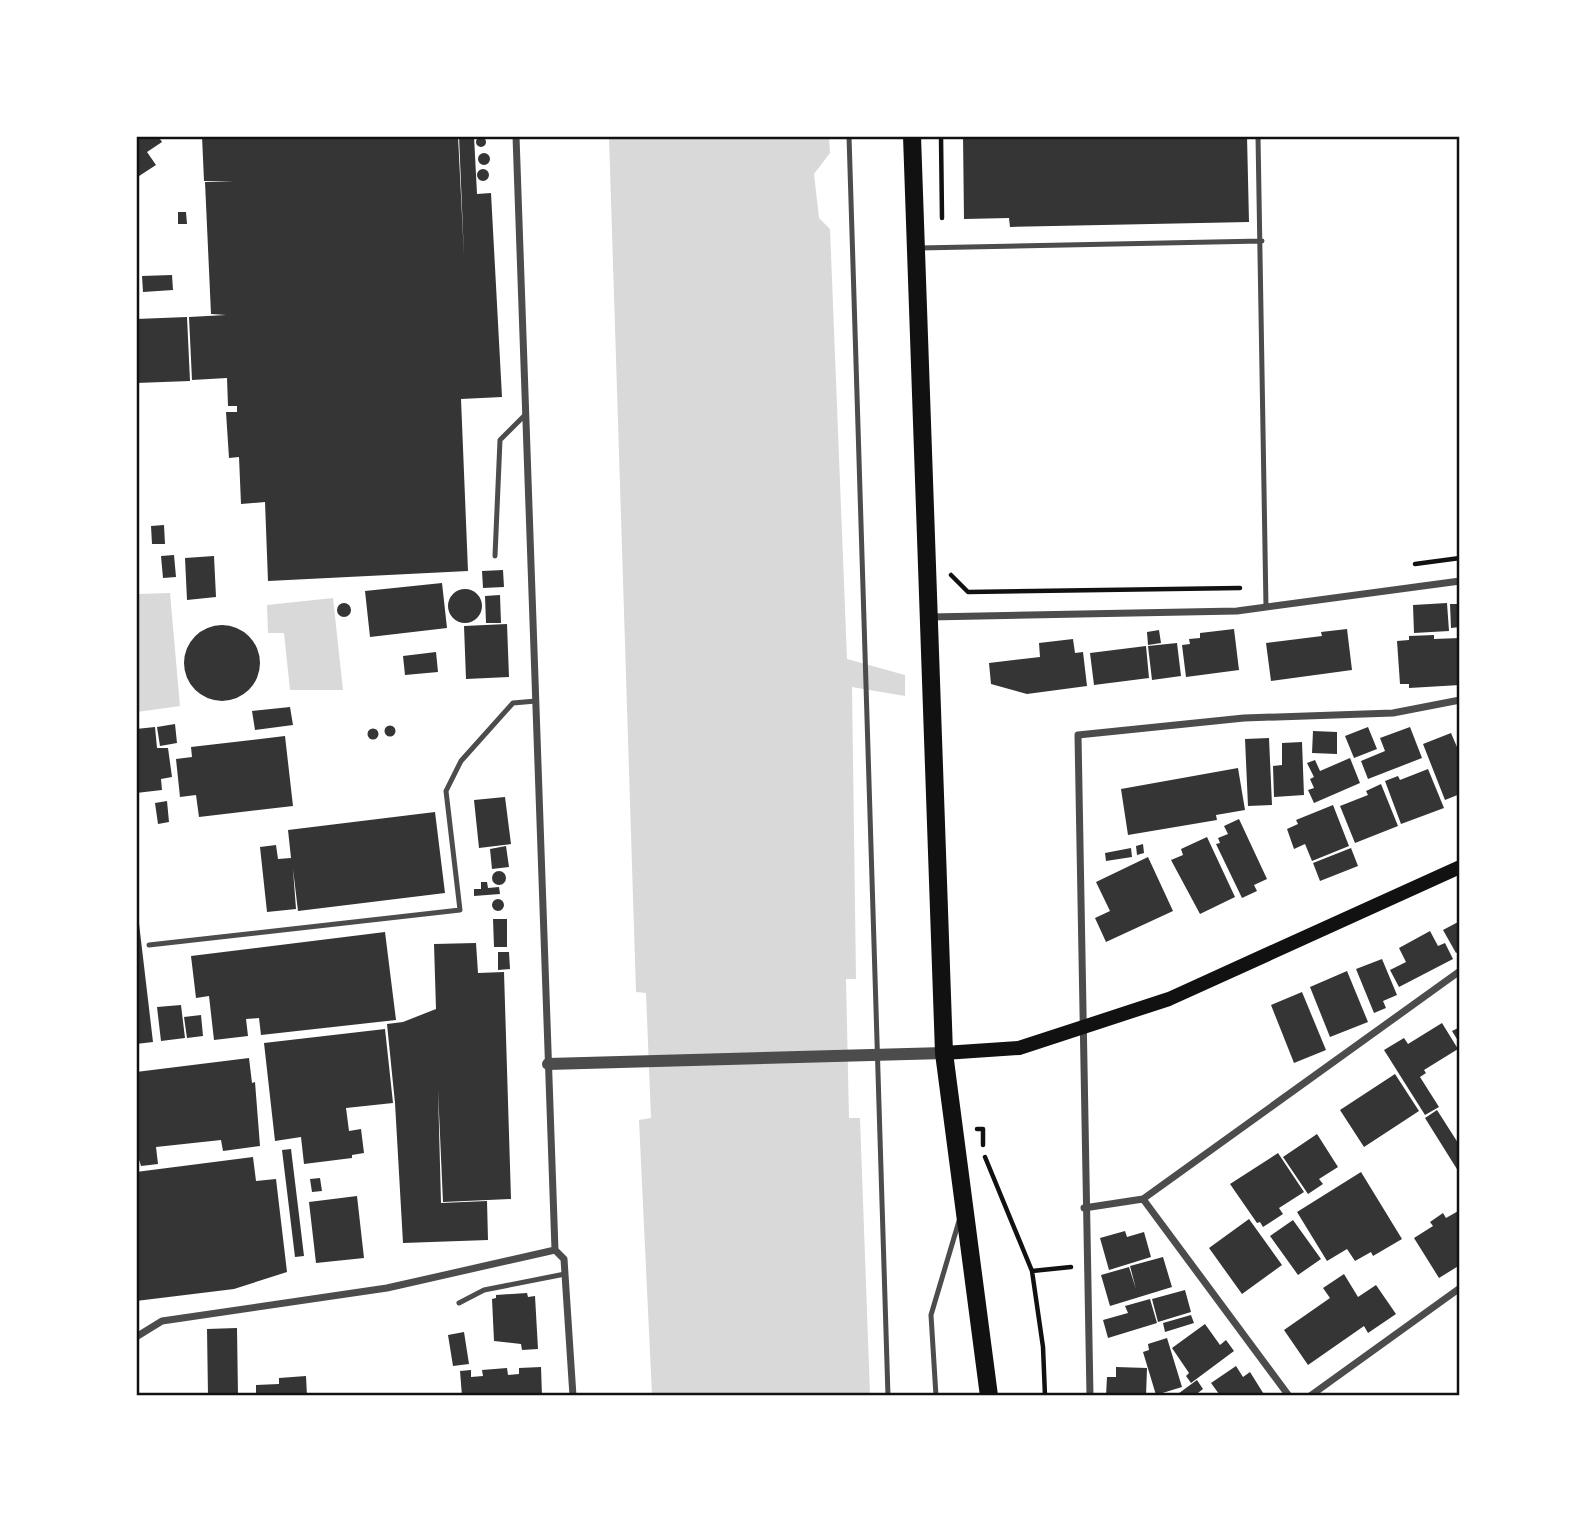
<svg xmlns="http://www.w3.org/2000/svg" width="1596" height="1532" font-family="Manrope,sans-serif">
<rect width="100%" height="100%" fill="#fff"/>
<path fill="#d9d9d9" d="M609 137H829L830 153 814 174 819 218 830 229 847 659 905 675V696L852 687 856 979H846L849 1118H860L870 1395H652L639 1120 651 1118 646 993 636 992Z
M170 593 180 706 137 712V594Z
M333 598 343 690H290L284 633H268L267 605Z"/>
<path fill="#353535" d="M136 136H158L162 142 147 152 156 165 136 178Z
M202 136H458L464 256 459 136H474L477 194 491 193 502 397 461 399 468 571 268 581 265 502 241 504 239 457 229 458 226 412H237V406H228L227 378 192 380 189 317 226 315 211 314 205 182 234 181H204Z
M963 136H1247L1249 222 1010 227 1009 218 964 219Z
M476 142a5 5 0 1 1 10 0a5 5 0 1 1-10 0Z
M478 159a6 6 0 1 1 12 0a6 6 0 1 1-12 0Z
M477 175a6 6 0 1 1 12 0a6 6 0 1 1-12 0Z
M178 212H186L187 224H178Z
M172 275 173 290 143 292 142 276Z
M187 317 190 381 136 383V319Z
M164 525 165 544H152L151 526Z
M174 555 176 577 163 578 161 556Z
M214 556 216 597 187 600 185 558Z
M503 570 504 587 483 588 482 571Z
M442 583 447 628 370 637 365 591Z
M448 606a17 17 0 1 1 34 0a17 17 0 1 1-34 0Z
M500 595 501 623H486L485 596Z
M337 610a7 7 0 1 1 14 0a7 7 0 1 1-14 0Z
M1447 603 1449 631 1414 633 1413 605Z
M1450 604H1460V627L1451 628Z
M507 624 509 677 466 679 464 626Z
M184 663a38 38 0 1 1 76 0a38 38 0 1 1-76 0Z
M1234 629 1239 670 1186 677 1182 645 1190 644 1189 639 1200 638V633Z
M1347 629 1352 670 1271 681 1266 643 1322 636 1321 632Z
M1159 630 1161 643 1148 645 1147 632Z
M1434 635V639L1460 638V685L1409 688V684H1400L1397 641 1409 640V636Z
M1073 639 1075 653 1083 652 1087 686 1027 694 991 684 989 663 1040 657 1039 643Z
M1177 643 1181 676 1152 680 1148 646Z
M1146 646 1149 678 1094 685 1090 653Z
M436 652 438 672 405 675 403 656Z
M290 707 293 725 255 730 252 711Z
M175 724 177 743 160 746 157 727Z
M384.5 731a5.5 5.5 0 1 1 11 0a5.5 5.5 0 1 1-11 0Z
M155 727 157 748H168L172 777 161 779 162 790 136 793V729Z
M1368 727 1377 749 1354 758 1345 736Z
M1410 727 1422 758 1368 779 1361 761 1385 751 1380 738Z
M367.5 734a5.5 5.5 0 1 1 11 0a5.5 5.5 0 1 1-11 0Z
M1313 731 1337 732V754L1312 753Z
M1451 733 1460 754V794L1445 800 1423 744Z
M285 736 293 806 199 817 196 795 180 797 176 759 192 757 191 747Z
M1269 738 1272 805 1248 806 1245 739Z
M1302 742 1304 795 1274 797 1273 766 1282 765V743Z
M1350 758 1360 783 1314 803 1308 790 1314 788 1310 779 1314 777 1307 763 1315 760 1320 771Z
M1238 768 1245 810 1216 815 1217 820 1128 835 1121 789Z
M1428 769 1444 808 1401 824 1385 781 1398 776 1400 780Z
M1381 784 1398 826 1355 843 1340 806 1368 795 1366 791Z
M505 797 511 844 479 848 474 800Z
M167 801 169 822 158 824 155 803Z
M1333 805 1349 846 1312 861 1305 844 1294 849 1287 829 1298 824 1296 820Z
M435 812 445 893 298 911 293 869 296 909 267 912 260 847 276 845 278 859 291 858 288 830Z
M1239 819 1267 879 1254 885 1257 891 1242 898 1216 844 1220 843 1218 838 1228 834 1224 826Z
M1207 837 1235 897 1200 914 1171 860 1183 855 1181 849Z
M1143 844 1144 853 1137 855 1136 846Z
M506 846 509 867 492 869 490 849Z
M1131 848 1132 857 1106 861 1105 853Z
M1351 848 1358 866 1320 881 1313 863Z
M1148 857 1173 911 1106 942 1095 918 1110 911 1096 882Z
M492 878a7 7 0 1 1 14 0a7 7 0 1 1-14 0Z
M481 882H487L488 888 499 887 500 894 474 896V889H481Z
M492 905a6 6 0 1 1 12 0a6 6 0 1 1-12 0Z
M138 915 153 1042 136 1044V916Z
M493 919H507V947H494Z
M1460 921V951L1456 953 1443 930Z
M1430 931 1438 946 1445 943 1453 959 1399 987 1390 970 1406 962 1399 948Z
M385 932 396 1020 261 1035 259 1018 246 1019 248 1036 214 1040 209 996 196 998 191 956Z
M476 943 478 973 504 972 511 1199 443 1202 438 1090 441 1203 487 1201 488 1240 403 1243 395 1103 387 1024 403 1022 436 1009 434 944Z
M498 952H509L510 969 498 970Z
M1382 959 1397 995 1383 1001 1386 1008 1374 1013 1356 969Z
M1347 971 1368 1022 1330 1037 1310 987Z
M1302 992 1326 1050 1294 1063 1271 1005Z
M181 1005 185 1038 161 1041 157 1007Z
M201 1015 203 1036 187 1038 184 1017Z
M1442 1023 1458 1049 1424 1070 1426 1073 1420 1077 1439 1107 1425 1115 1384 1050 1404 1038 1408 1044Z
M1460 1027V1044L1452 1031Z
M385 1029 393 1103 346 1108 349 1131 361 1129 364 1153 352 1155V1158L304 1164 301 1137 275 1141 264 1043Z
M249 1058 252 1083 255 1082 260 1146 223 1151 221 1140 156 1147 158 1164 141 1166 136 1150V1072Z
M1395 1074 1419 1111 1364 1147 1340 1110Z
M1437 1110 1460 1146V1174L1425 1118Z
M1317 1134 1338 1167 1319 1179 1323 1184 1308 1194 1283 1157Z
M291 1149 304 1256 295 1257 282 1150Z
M1278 1153 1304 1192 1279 1208 1283 1214 1263 1227 1260 1222 1257 1223 1230 1184Z
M253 1157 256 1181 276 1179 287 1272 234 1289 136 1301V1172Z
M1361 1172 1402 1239 1373 1256 1371 1252 1355 1261 1347 1249 1327 1261 1297 1212Z
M320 1178 322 1191 312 1192 310 1179Z
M357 1196 364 1258 316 1263 309 1202Z
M1460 1210V1265L1439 1278 1414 1238 1433 1226 1430 1222 1443 1213 1446 1218Z
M1249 1219 1282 1265 1242 1294 1209 1248Z
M1293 1220 1321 1259 1298 1275 1270 1236Z
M1125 1231 1127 1237 1144 1232 1151 1257 1109 1270 1100 1238Z
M1163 1257 1172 1287 1110 1306 1101 1275 1129 1267 1136 1289 1130 1266Z
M1344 1274 1358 1297 1376 1285 1396 1314 1368 1333 1364 1326 1308 1365 1284 1330 1330 1298 1323 1288Z
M1185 1290 1191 1312 1158 1322 1152 1299Z
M527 1293 528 1297 535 1296 538 1349 522 1350 521 1344 494 1341 492 1299 496 1298V1295Z
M1150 1299 1157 1323 1108 1338 1103 1320 1128 1313 1125 1306Z
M1191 1315 1194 1323 1165 1332 1163 1323Z
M1205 1324 1220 1345 1226 1340 1234 1351 1191 1383 1186 1376 1189 1373 1172 1348Z
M237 1328 238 1396H208L207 1329Z
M464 1332 469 1364 453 1366 448 1335Z
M1167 1338 1182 1387 1156 1395 1143 1352 1149 1350 1148 1344Z
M1236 1366 1243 1377 1250 1372 1265 1396H1216L1219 1394 1211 1383Z
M541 1367 542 1396H462L460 1371 471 1370V1377L483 1376 482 1370 507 1368 508 1375 519 1374V1368Z
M1116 1367 1147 1368 1146 1396H1106L1107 1377H1116Z
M306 1376 307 1396H256V1385L279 1384V1378Z
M1197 1380 1203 1389 1194 1396H1175Z"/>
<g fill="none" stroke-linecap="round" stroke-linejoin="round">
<path stroke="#111" stroke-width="4.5" d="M941 136 942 218
M1415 564 1460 558
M951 575 968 592 1240 588
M977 1129H983V1145
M985 1157 1032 1271 1071 1267
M1032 1271 1043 1347 1045 1396"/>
<path stroke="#4c4c4c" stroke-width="5" d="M849 136 888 1396
M1258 136 1266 607
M919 248 1262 241
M495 556 500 440 526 414
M149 945 460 910 446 791 461 761 513 703 536 701
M459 1303 484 1290 565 1274
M936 1396 931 1315 959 1221"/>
<path stroke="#4c4c4c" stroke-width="7" d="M516 136 555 1250 564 1259 573 1396
M930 617 1237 611 1460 581
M1143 1199 1460 971
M1084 1208 1143 1199 1289 1396
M136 1337 162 1321 387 1288 555 1250
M1090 1396 1078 735 1244 718 1393 713 1460 700
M1310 1396 1460 1288"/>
<path stroke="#4c4c4c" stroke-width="12" d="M548 1064 944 1053"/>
<path stroke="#111" stroke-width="14" d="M944 1053 1019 1048 1169 999 1460 867"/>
<path stroke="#111" stroke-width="18" d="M912 136 944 1053 989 1396"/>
</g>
<rect width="1596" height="1532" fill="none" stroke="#ffffff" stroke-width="276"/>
<rect x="138" y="138" width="1320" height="1256" fill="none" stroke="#111" stroke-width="2.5"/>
</svg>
